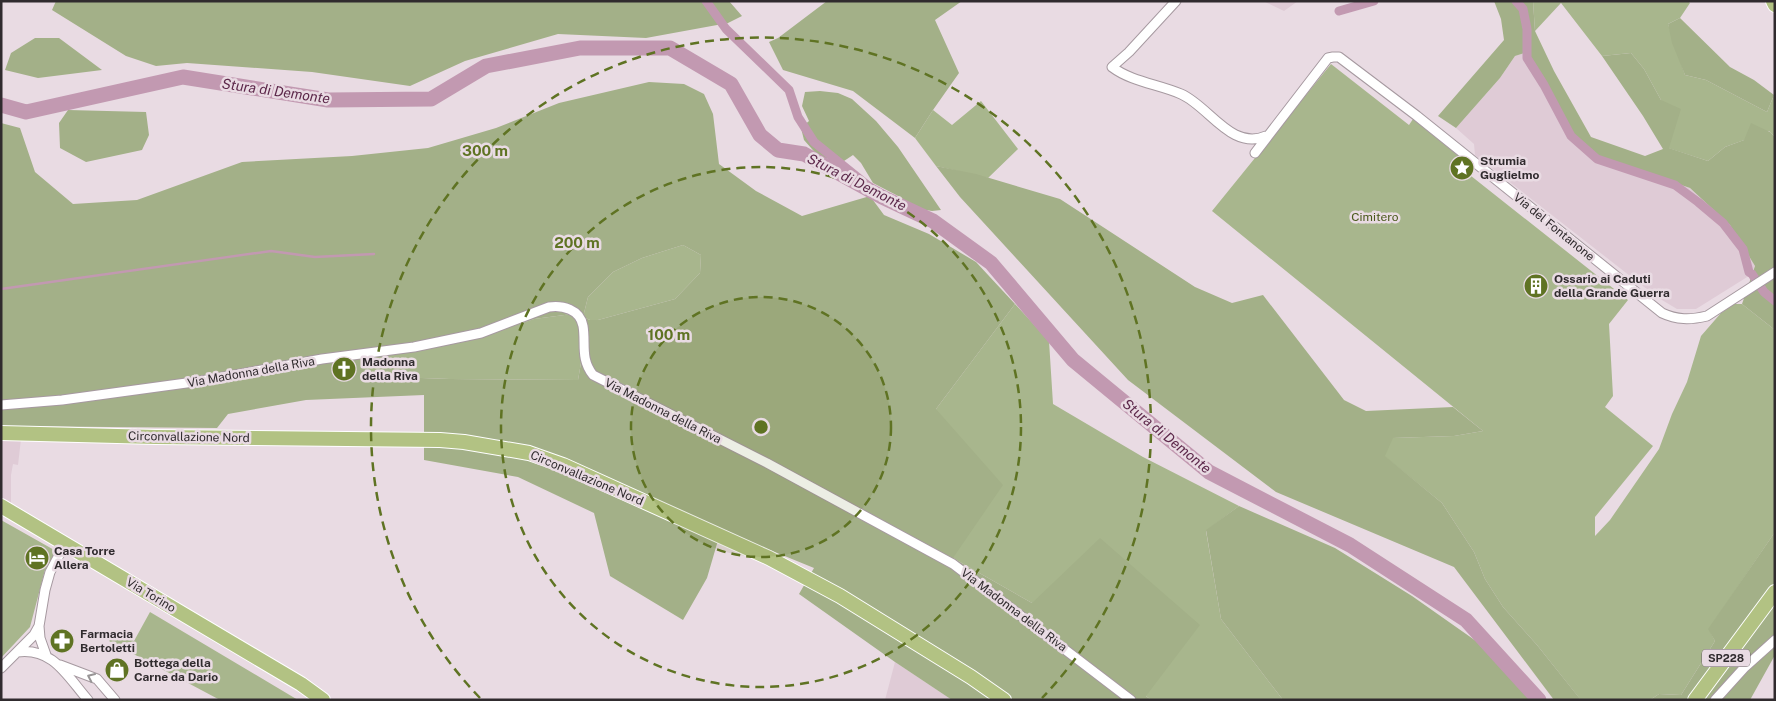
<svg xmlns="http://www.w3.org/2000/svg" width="1776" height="701" font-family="'Public Sans',sans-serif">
<rect width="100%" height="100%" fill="#e9dbe3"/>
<path fill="#dfcbd6" d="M1263 1H1298L1284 11Z
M1528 52 1542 76 1596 156 1690 188 1731 224 1755 266 1752 274 1696 309H1677L1657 297 1475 155 1474 144 1456 128 1500 78 1515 56Z
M21 439 18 465 13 464 11 475V504L1 499V440Z
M895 662 952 700H885Z"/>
<path fill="#a8b68d" d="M1533 1H1688L1690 3 1680 18 1668 24 1685 75 1706 80 1767 112 1774 95 1775 137 1769 131 1725 147 1708 161 1668 148 1661 100 1644 69 1631 53 1602 56 1561 3 1535 31Z
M1331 64 1409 125 1413 119 1465 161 1461 168 1628 300 1609 324 1613 396 1605 407 1653 446 1595 517V536L1610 520 1659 449 1672 414 1687 382 1701 336 1721 313 1734 304H1742L1775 330V532L1709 629 1715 641 1681 695 1659 694 1650 700 1580 699 1537 645 1503 607 1485 579 1474 552 1442 503 1384 456 1392 438 1454 436 1483 431 1212 211Z
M981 101 1018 149 988 178 936 166 915 138 933 110 952 125Z
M683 245 701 255 700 273 675 299 598 320H590L583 317 588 297 613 272 642 258Z
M1015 304 1049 341 1053 404 1143 457 1239 506 1206 531 1221 619 1283 700H1151L1032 603 953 558 936 409Z
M572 314 581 328 582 357 578 380 450 379 366 376 364 356 503 329 534 319Z
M1 520 56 551 45 570 30 627 1 658Z
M150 612 298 700H220L109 641 114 631 134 641Z"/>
<path fill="#a3b088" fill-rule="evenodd" d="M56 1H729L742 16 728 23 646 38 558 34 465 61 410 86 312 72 187 63 156 66 126 56 52 10Z
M827 1H962L935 20 959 73 933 110 915 138 853 91 783 70 769 42 778 38Z
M1494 1H1533L1535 31 1554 71 1591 137 1645 156 1663 149 1643 116 1602 56 1631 53 1644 69 1661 100 1681 109 1669 148 1708 161 1725 147 1744 140 1751 123 1770 132 1775 137V330L1742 304 1755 266 1730 225 1690 188 1596 156 1573 136 1528 52 1515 56 1500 78 1456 128 1438 116 1504 40 1501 19Z
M1680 18 1730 67 1754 80 1774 95 1767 112 1706 80 1685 75 1672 43 1668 24Z
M35 38H59L102 70 38 78 5 70 11 53Z
M649 82 684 84 704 94 713 114 719 164 756 191 802 216 870 196 884 215 929 234 976 262 1015 304 936 409 1003 485 953 558 1032 603 1100 538 1200 625 1146 696 1151 700H952L895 662 799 594 814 568 721 530 707 578 683 620 610 576 594 513 518 477 424 460V395L306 400 228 414 217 428 1 426V123L20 128 35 172 73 204 137 200 242 162 352 156 428 148 496 128 559 103ZM683 245 701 255 700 273 675 299 598 320H590L583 317 588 297 613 272 642 258ZM572 314 581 328 582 357 578 380 450 379 366 376 364 356 503 329 534 319Z
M820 91 838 93 852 99 876 121 898 147 941 210 932 211 920 209 908 204 900 197 873 183 861 163 853 155 844 161 819 157 804 140 801 128 809 121 802 106 805 92Z
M68 110 146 112 149 135 142 150 86 162 60 148 59 123Z
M936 166 976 174 1060 199 1195 287 1232 303 1263 295 1344 400 1366 411 1453 407 1483 431 1454 436 1393 438 1385 456 1442 503 1474 552 1485 579 1503 607 1537 645 1581 700H1554L1454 567 1276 492 1128 380 960 197Z
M1239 506 1335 548 1412 596 1476 641 1531 700H1283L1221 619 1206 530Z
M1775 532V655L1750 700H1650L1659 694 1681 695 1715 641 1708 629Z"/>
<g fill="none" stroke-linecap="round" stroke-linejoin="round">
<path stroke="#c299b1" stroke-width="2.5" d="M1 289 271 251 315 257 374 254"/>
<path stroke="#c299b1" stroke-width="9" d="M706 1 726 29 789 90 798 117 814 142 882 197
M1516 1 1523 9 1527 29V58L1544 85 1571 136 1597 159 1675 185 1698 202 1723 223 1743 249 1749 272 1752 274 1764 292 1775 301
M1339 11 1374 1"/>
<path stroke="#c299b1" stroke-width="15" d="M1 105 26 112 183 77 328 100 431 99 486 66 580 48H670L731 84 760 135 778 150 804 154 882 197 933 221 991 263 1073 360 1209 472 1350 545 1466 620 1539 700"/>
<defs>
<path id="minor" d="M1176 1 1129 52 1112 67C1132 82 1158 84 1181 94 1209 106 1231 151 1266 136
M1255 153 1328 58 1333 57H1339L1417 116 1662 313C1677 320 1690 320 1707 316L1775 272
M1 405 62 400 201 381 322 359 414 347 481 333 549 307C562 305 580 309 583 326 586 343 580 359 593 375L767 463 953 564 1131 700
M39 626 40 638 46 655
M17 652C53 647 67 676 88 700
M60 665 97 679 115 700
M1 668 34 635 39 626 45 590 50 572 65 544
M1715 700 1744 668 1775 640"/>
<path id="primary" d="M1773 1 1775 5
M1 433 156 437 440 440 464 442 529 453 563 465 769 558 840 596 971 677 1004 700
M1 506 301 684 323 700
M1695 700 1775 592"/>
</defs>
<use href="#minor" stroke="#a699a0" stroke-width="11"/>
<use href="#primary" stroke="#fff" stroke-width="16"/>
<use href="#minor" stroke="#fff" stroke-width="9"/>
<use href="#primary" stroke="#b2c283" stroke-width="14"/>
</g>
<defs><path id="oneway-chevron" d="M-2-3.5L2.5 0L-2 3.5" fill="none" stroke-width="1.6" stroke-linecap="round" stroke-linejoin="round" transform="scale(1.25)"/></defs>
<use stroke="#989596" href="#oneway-chevron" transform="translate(91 677) rotate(-155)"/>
<circle cx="761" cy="427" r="130" fill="#5f7323" fill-opacity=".12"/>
<g fill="none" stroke="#5f7323" stroke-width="2.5" stroke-dasharray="9 6">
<circle cx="761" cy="427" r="130"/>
<circle cx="761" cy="427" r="260"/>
<path d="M480 698A390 390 0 1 1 1042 698"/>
</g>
<defs>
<symbol id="sight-disc" viewBox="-11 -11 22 22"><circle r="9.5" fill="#5f7323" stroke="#e9dbe3"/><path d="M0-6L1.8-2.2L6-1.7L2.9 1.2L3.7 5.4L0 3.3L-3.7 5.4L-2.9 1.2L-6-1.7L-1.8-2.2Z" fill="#fff"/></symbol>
<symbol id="building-disc" viewBox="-11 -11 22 22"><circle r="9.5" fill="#5f7323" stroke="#e9dbe3"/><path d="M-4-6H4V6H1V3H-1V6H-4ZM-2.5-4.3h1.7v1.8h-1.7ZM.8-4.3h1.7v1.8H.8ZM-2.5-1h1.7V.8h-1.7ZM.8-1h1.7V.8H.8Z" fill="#fff"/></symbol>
<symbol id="church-disc" viewBox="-11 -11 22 22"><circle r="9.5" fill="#5f7323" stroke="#e9dbe3"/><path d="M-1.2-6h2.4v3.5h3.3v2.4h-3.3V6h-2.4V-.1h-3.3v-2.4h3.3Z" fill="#fff"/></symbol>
<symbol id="hotel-disc" viewBox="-11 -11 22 22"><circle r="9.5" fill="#5f7323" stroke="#e9dbe3"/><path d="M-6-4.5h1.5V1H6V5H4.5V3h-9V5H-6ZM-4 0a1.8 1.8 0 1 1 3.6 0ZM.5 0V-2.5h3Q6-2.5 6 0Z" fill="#fff"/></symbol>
<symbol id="pharmacy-disc" viewBox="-11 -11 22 22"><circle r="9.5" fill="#5f7323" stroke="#e9dbe3"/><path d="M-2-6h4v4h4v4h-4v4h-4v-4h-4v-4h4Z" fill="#fff"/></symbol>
<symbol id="shop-disc" viewBox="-11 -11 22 22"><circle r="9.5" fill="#5f7323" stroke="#e9dbe3"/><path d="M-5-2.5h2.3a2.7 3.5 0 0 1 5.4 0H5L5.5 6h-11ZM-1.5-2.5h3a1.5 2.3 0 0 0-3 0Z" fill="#fff"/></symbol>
</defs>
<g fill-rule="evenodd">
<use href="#sight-disc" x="1448" y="154" width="28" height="28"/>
<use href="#building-disc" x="1522" y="272" width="28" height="28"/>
<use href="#church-disc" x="330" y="355" width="28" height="28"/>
<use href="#hotel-disc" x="23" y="544" width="28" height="28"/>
<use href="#pharmacy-disc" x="48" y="627" width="28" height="28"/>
<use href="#shop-disc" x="103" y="656" width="28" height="28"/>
</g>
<g text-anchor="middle" stroke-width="5" stroke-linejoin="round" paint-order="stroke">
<rect fill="#e9dbe3" stroke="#686064" stroke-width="1" x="1702" y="649.5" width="48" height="17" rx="4"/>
<g font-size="11" font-weight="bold" fill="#302b2e">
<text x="1726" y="662">SP228</text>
</g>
<g font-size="12" font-weight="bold" fill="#302b2e" stroke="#e9dbe3" text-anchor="start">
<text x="1480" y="165">Strumia<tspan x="1480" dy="14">Guglielmo</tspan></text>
<text x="1554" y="283">Ossario ai Caduti<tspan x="1554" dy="14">della Grande Guerra</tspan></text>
<text x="362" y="366">Madonna<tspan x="362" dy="14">della Riva</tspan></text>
<text x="54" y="555">Casa Torre<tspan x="54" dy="14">Allera</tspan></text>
<text x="80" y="638">Farmacia<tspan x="80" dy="14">Bertoletti</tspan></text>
<text x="134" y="667">Bottega della<tspan x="134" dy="14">Carne da Dario</tspan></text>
</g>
<g font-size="12" fill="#49591b" stroke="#e9dbe3">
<text x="1375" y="221">Cimitero</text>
</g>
<g font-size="12" fill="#302b2e" stroke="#e9dbe3">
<text transform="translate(1554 227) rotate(39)" y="4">Via del Fontanone</text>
<text transform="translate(251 372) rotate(-10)" y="4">Via Madonna della Riva</text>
<text transform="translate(663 411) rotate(27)" y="4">Via Madonna della Riva</text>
<text transform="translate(189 437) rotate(1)" y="4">Circonvallazione Nord</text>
<text transform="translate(587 478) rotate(23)" y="4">Circonvallazione Nord</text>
<text transform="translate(151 595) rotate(31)" y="4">Via Torino</text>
<text transform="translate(1014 610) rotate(37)" y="4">Via Madonna della Riva</text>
</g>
<g font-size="14" font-style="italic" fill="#5d294b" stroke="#e9dbe3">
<text transform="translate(276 91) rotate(8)" y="5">Stura di Demonte</text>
<text transform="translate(857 182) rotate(27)" y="5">Stura di Demonte</text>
<text transform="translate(1167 436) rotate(39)" y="5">Stura di Demonte</text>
</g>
</g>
<circle cx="761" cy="427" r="8" fill="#5f7323" stroke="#e9dbe3" stroke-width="2.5"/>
<g font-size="15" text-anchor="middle" font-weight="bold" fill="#5f7323" stroke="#e9dbe3" stroke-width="5" stroke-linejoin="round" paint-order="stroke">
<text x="485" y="156">300 m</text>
<text x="577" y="248">200 m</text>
<text x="669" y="340">100 m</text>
</g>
<rect width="1776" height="701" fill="none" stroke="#302b2e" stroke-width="5"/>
</svg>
